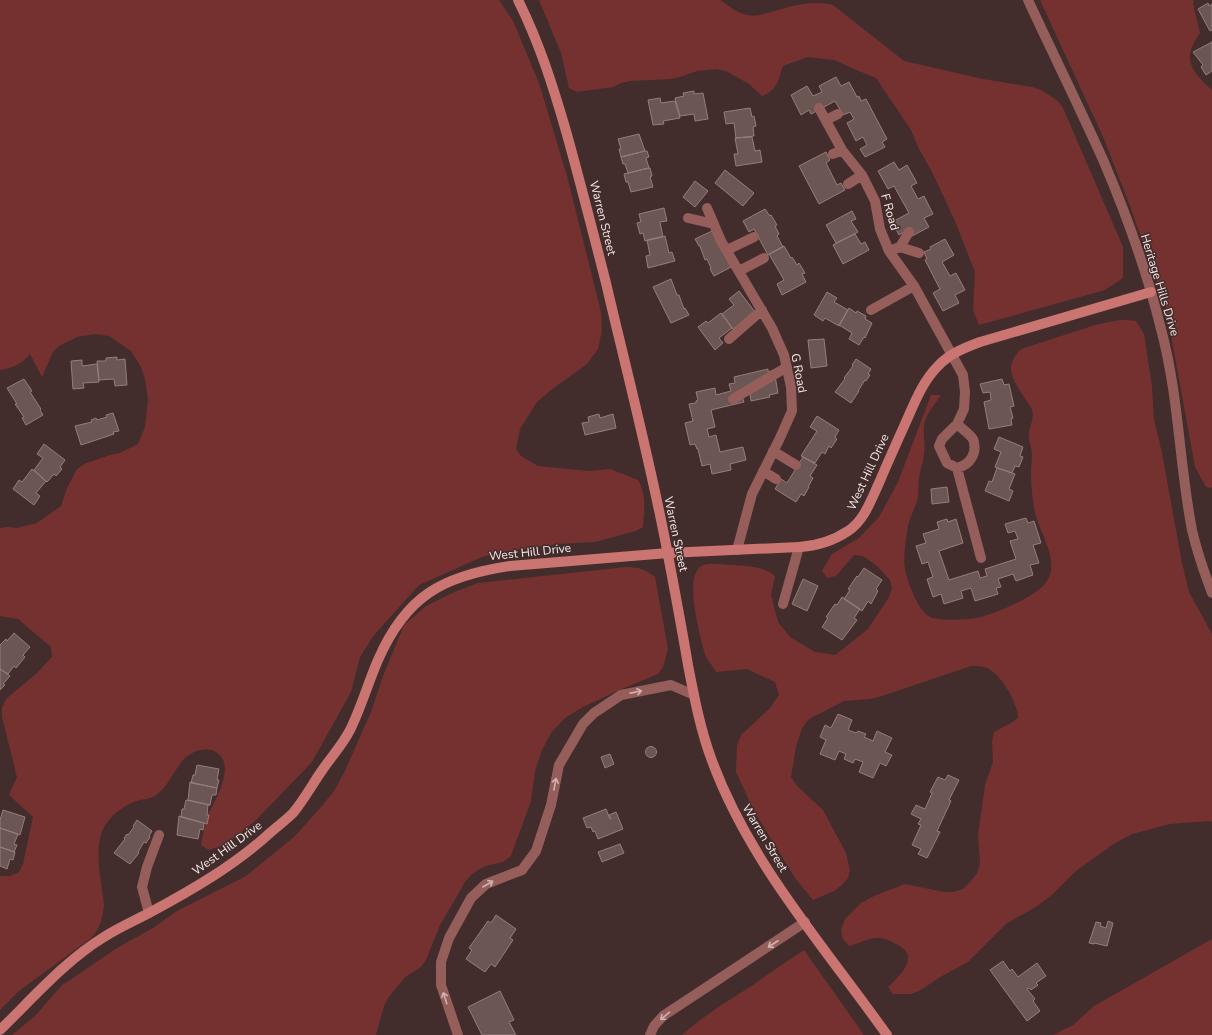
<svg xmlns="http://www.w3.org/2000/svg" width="1212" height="1035" font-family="'Nunito Sans',sans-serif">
<rect width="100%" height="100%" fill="#422d2c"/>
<path fill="#753130" d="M0 0H499L513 21 539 83 567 176 601 312 602 330 598 349 587 364 551 390 537 402 520 429 516 449 521 456 538 466 590 471 610 469 638 480C647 495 644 510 643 527L636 531 595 542 557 544 501 552 482 557 419 585 374 635 360 657 351 692 312 762 255 821 226 844 209 850 201 845C203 836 204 825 208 815 215 800 237 765 216 752 206 745 190 752 183 760 173 772 168 787 155 796 150 799 143 799 137 801 123 805 107 818 102 832 94 855 102 882 104 905 103 917 100 929 91 938L19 991 0 1010V876H10L19 872 23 864 33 817 9 795 17 777 2 717V708L6 699 37 673 52 657 51 647 18 619 0 616V528L7 527 17 528 37 523 61 506 67 488 77 469 84 464 110 455 120 453 138 444 145 427 148 399 145 379 141 367 131 351 109 336 95 334 77 337 59 346 53 352 42 377 30 354C22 364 13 368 0 370Z
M539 0H720C729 6 737 13 747 15 757 17 766 13 775 11 795 5 812 0 833 5L904 61 983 79 1032 87 1041 90 1058 101 1063 108 1123 247V278L1105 290 979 325 973 310 975 272 955 221 932 172 918 147 911 130 876 78 859 71 834 60 808 57 783 66C778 80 778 90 762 96L749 84 726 71 716 69 697 71 680 77 671 79 630 81 621 83 613 87 577 92 569 88 561 53Z
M1040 0H1194L1193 4 1200 33C1197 37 1194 42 1192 47 1184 65 1200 79 1212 90V487L1210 488 1206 487 1195 467 1166 308 1130 206 1104 139Z
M1119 320H1128L1136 321 1144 334 1152 387 1154 419 1162 453 1182 563 1189 592 1212 634V822L1208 821 1170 824 1132 834 1115 843 1076 871 1052 895 1036 907 1007 923 968 962 942 976 919 991 911 994H893L888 987C900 975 922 956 896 944 890 941 883 937 876 938 869 938 858 944 849 946L843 939 841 930 845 919 861 903 874 896 905 884 944 892H953L963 889 971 881 977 873 980 864 978 835 985 785 993 762 992 741 994 732 1011 723 1018 718C1018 703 1001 674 987 668 982 666 977 666 971 666L879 697 870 699 844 701 809 719 802 728 796 747 791 777 797 786 823 810 846 853 850 870 848 878 842 885 834 891 813 900 795 878 754 811 736 772 737 745 741 735 769 709 779 695 775 682 747 669 716 672C713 666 707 660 705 654 700 636 685 581 699 568 706 561 722 565 731 565 747 566 763 566 775 576L771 595 778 622 790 637 815 652 835 655 868 629 889 597 892 588 890 580 877 566 863 556 854 555 836 576 827 578 822 571 832 554 859 538 879 517 898 482 931 395H941C936 402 930 410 926 418 921 430 926 442 924 454 923 463 920 470 919 478 918 484 919 491 918 497 916 507 910 516 908 526 906 540 903 555 905 569 907 581 918 611 930 617 941 621 964 620 976 618 991 616 1034 597 1044 585 1064 561 1037 532 1034 507 1032 496 1031 484 1031 473 1031 467 1032 461 1032 455 1032 449 1029 443 1029 437 1028 427 1035 420 1032 410 1031 407 1028 403 1026 400 1014 381 1002 368 1021 349L1095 325Z
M627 567C639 567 646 570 655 577L668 649 663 667 658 674 615 692 581 708 565 718 551 733 542 750 535 771 531 801 511 856 503 862 486 866 478 870 471 875 464 883 460 891 440 925 426 960 421 967 405 977 388 998 384 1006 376 1035H12L35 1016 62 985 70 980 117 948 153 928 177 911 246 876 295 836 321 807 334 791 344 773 371 712 383 676 404 625 426 606 452 593 478 583Z
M1212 939V1035H1053L1073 1025 1094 1006Z
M804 950 864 1035H682C704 1015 728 1001 753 985 770 973 787 961 804 950Z"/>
<path fill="#6c5654" stroke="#957d7b" d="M1208 3 1209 6 1212 4V30L1210 31 1198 9Z
M1212 42V71L1206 75 1201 67 1203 65 1193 52Z
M836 77 841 86 849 82 857 97 859 96 861 101 866 99 887 139 882 142 885 147 865 157 860 149 867 145 863 137 856 141 847 123 854 119 850 112 843 115 835 101 811 114 809 110 801 115 791 95 807 86 813 96 822 92 819 86Z
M694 91V94L703 93 708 119 695 121 694 114 680 116 675 98 684 96 683 93Z
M660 98 661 103 675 101 680 118 663 121 664 124 653 125 648 100Z
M750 108 752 117 754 116 756 126 753 127 754 136 736 138 734 123 726 124 724 112Z
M639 134 645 151 621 157 619 149H621L618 139Z
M752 137 755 151 760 150 762 162 736 166 734 154H738L735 138Z
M645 151H647L649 157 646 158 649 168 628 173 625 164H623L621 157Z
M826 152 830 160 826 163 837 185 841 183 845 190 819 204 799 166Z
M894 162 899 170 907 165 917 183 911 186 918 199 924 196 933 214 924 218 929 227 912 236 909 229 899 235 892 222 909 213 894 186 888 189 878 171Z
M649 168H650L652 176 650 177 653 187 631 192 628 182H626L624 174Z
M725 170 754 193 743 206 715 183Z
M695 181 708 191 695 207 683 197Z
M664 208 667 221 660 222 663 237 645 241 643 233 640 234 637 223 641 222 639 214Z
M765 209 770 216 771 215 777 225 775 226 779 234 777 236 783 247 768 255 754 229 749 232 743 221Z
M852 211 856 219 851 221 858 232 836 243 826 225Z
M712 231 731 267 714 276 710 269 711 268 707 259 705 260 700 246H699L695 239Z
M855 234 861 244 865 242 869 250 843 264 833 245Z
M665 236 669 253 672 252 675 261 648 268 646 256 650 255 647 240Z
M945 239 954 255 942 262 950 276 956 273 965 290 955 295 959 303 943 311 933 293 940 289 925 260 927 259 924 252 931 249 930 247Z
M784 246 791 258 792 257 797 265 799 263 805 273 802 274 806 282 782 295 777 284 784 280 769 254Z
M671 279 677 295H679L684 309 685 308 689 315 671 323 653 287Z
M739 291 755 312 733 329 722 314 734 305 729 299Z
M827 292 837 298 834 302 848 310 839 326 825 318 823 321 814 315Z
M849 308 856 313 857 311 866 316 865 319 872 323 865 338 864 337 859 345 849 339 852 333 839 325Z
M721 313 732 328 719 338 723 343 715 350 698 327 706 321 708 323Z
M824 339 827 366 811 368 808 340Z
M117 357V360L125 359 127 385 115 386 114 379 99 380 97 361H106V358Z
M856 359 871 369 868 374 870 375 866 381 865 380 858 391H859L851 403 835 392 845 379 844 378 853 366 852 365Z
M82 360V366L97 364 99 382 83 383 84 388 73 389 71 361Z
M768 369V372L774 370 778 393 769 395 770 397 751 401 750 394 742 396 744 402 711 410 715 427 707 429 709 437 716 435 720 452 743 447 746 460 730 464 731 470 712 474 710 464 702 466 698 449H697L695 444 690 445 685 423 693 421 689 404 696 403V401L698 400 696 392 715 388 716 395 731 391 729 384 735 383 734 377Z
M24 379 32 391 30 392 41 409 40 410 43 415 26 425 22 418 24 417 15 404H17L7 388Z
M1002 379 1004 385 1009 384 1014 406 1010 407 1013 418 1011 419 1012 425 989 429 984 402 991 400 990 392 983 393 980 384Z
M113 413 119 431 113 432 114 434 81 445 75 426 92 422 91 420 96 418 97 420 107 417 106 415Z
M599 414 600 418 613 414 616 428 585 435 582 423 589 422 588 417Z
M817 416 839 430 835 437 837 439 831 448 829 446 825 454 822 452 815 463 801 456 817 431 810 427Z
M999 437 1023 447 1020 456 1023 457 1019 467 1015 466 1012 473 995 467 1001 452 994 449Z
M44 444 65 460 60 467 62 469 56 476 54 474 47 482 34 470 43 458 37 454Z
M803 457 817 465 810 476 813 478 808 487H809L804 496 801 494 796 502 775 489 781 479 787 483Z
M997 468 1015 474 1009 489 1013 491 1009 501 985 491 989 481 992 482Z
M32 469 46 481 36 493 40 496 34 505 13 489 19 480 22 482Z
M947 487 949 502 932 504 931 489Z
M1026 518 1028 523 1034 521 1041 543 1033 545 1039 563 1030 565 1033 575 1016 581 1013 574 998 579 1001 587 996 588 998 594 975 601 971 588 961 591 963 598 944 604 941 594 933 597 927 579 933 577 928 562 922 564 916 546 926 543 923 534 939 529 937 522 947 519 948 522 956 519 963 543 939 551 949 580 978 571 980 578 987 576 985 569 1016 559 1010 541 1018 539 1015 531 1008 533 1005 524Z
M864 568 882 580 876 589 878 591 871 604 868 601 862 611 844 599 850 590 848 589 857 576 858 577Z
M803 579 818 586 807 611 792 604Z
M842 597 860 609 854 618 857 620 842 640 822 627 828 618 826 617 835 604 837 605Z
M14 633 30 647 23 655 25 657 16 668 14 666 8 674 0 669V645L6 639 7 641Z
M0 669 10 676 3 684 5 685 0 690Z
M838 714 852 720 848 730 856 733 858 731 866 734 864 737 873 741 877 731 892 738 885 752 892 755 886 766 880 763 873 778 859 772 863 762 855 759 853 763 844 759 846 754 839 751 835 760 820 754 826 740 820 737 825 725 831 728Z
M645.5 752a5.5 5.5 0 1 1 11 0a5.5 5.5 0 1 1-11 0Z
M610 754 614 764 605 768 601 757Z
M197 765 219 769 217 780H219L217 788 191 783 193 775H195Z
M948 775 959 780 949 800 951 801 937 831 940 832 927 858 918 854 921 849 912 845 921 825 918 824 921 819 911 814 916 805 925 809 932 793 930 792 938 777 945 780Z
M190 782 217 788 216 795H212L210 805 188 800Z
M186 800 210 805H208L207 815H209L207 824 181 817 182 809H184Z
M606 809 610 819H611L609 815 616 812 623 829 598 839 595 831 593 832 591 827 587 828 583 818Z
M3 810 25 817 20 835 0 828V820Z
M179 816 204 823 203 830 200 829 198 839 177 835Z
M137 820 152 831 149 836 150 837 146 843 144 842 138 852 139 853 130 864 114 853 125 839 124 838 127 834 128 835 134 827 133 826Z
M0 828 18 834 14 844 17 845 14 852 0 847Z
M620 844 624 853 602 862 598 852Z
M0 847 15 852 13 860 10 859 7 869 0 866Z
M496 915 516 929 510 938 513 940 495 967 491 964 485 972 466 959 472 950 469 948 488 921 491 923Z
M1108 921 1113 923 1107 946 1094 943V944L1089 943 1096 922 1101 923 1100 926 1106 928Z
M1003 961 1010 971 1012 969 1018 977 1037 963 1046 976 1036 983 1038 985 1031 990 1029 988 1027 989 1035 999 1033 1001 1040 1011 1027 1021 990 970Z
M500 991 514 1020 509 1022 516 1035H482L468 1007Z"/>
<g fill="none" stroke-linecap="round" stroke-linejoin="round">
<path stroke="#955e5b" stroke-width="10" d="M1028 0C1053 54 1080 108 1104 162 1127 216 1147 272 1161 329 1179 396 1179 463 1192 530 1197 552 1204 572 1212 593
M819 108 842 150 862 175 875 201 880 229 889 251 914 286 963 375 965 392 964 409 957 424 942 439 939 446 947 463 957 468C970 465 978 453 973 439 970 434 961 428 957 424
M826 120 838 114
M833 154 842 150
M848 184 862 175
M707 208 721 241 772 328 784 355 791 387 792 411 779 440 752 494 737 550
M688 218 714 224
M900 247 919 253
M727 250 754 237
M889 251 900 247 909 232
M739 271 764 258
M871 310 914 286
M729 339 762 310
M733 399 787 367
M773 451 796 465
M957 468 981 558
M763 471 776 479
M783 604 799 547
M149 913 142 887 147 867 159 835
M458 1035 441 985V962L449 938 471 898 486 884 522 870 536 851 551 805 559 765 583 724 594 713 621 695 671 685 694 695
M650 1035 654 1026 663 1016 805 922"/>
<path stroke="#ca7571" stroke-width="10" d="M518 0C539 42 553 86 566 131 580 181 593 232 606 283 627 373 651 464 668 555 675 592 682 629 688 665 694 696 700 728 711 758 748 861 824 946 887 1035
M0 1030C32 999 66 960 104 937 118 928 134 921 149 913 192 890 235 865 271 832 278 826 286 820 293 813 304 800 313 783 323 769 332 756 343 744 350 730 361 708 368 683 378 660 406 596 442 576 510 566L668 553 799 547C817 546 833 541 848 531 864 521 871 500 879 483 887 464 896 444 905 424 914 404 922 382 938 366 949 354 964 348 980 342L1151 292"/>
</g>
<defs><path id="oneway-shaft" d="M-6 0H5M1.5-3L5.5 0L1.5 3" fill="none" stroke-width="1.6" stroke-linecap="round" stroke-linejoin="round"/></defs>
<g stroke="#d0b2b0">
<use href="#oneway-shaft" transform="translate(636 692) rotate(-11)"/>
<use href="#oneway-shaft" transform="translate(555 784) rotate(-79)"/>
<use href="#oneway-shaft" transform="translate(488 884) rotate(-30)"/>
<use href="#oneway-shaft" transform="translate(773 944) rotate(147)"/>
<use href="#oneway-shaft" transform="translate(445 998) rotate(-108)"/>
<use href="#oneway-shaft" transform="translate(665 1016) rotate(141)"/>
</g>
<g text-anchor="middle" stroke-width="3" stroke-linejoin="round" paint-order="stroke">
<g font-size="12" fill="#f8eae8" stroke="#422d2c">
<text transform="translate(890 212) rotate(74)" y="4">F Road</text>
<text transform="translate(603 218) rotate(76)" y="4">Warren Street</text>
<text transform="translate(1160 285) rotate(73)" y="4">Heritage Hills Drive</text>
<text transform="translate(799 373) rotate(79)" y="4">G Road</text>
<text transform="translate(868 472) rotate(-65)" y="4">West Hill Drive</text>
<text transform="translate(676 534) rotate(78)" y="4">Warren Street</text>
<text transform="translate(530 552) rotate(-6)" y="4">West Hill Drive</text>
<text transform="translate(765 838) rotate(59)" y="4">Warren Street</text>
<text transform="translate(227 848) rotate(-36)" y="4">West Hill Drive</text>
</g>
</g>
</svg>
